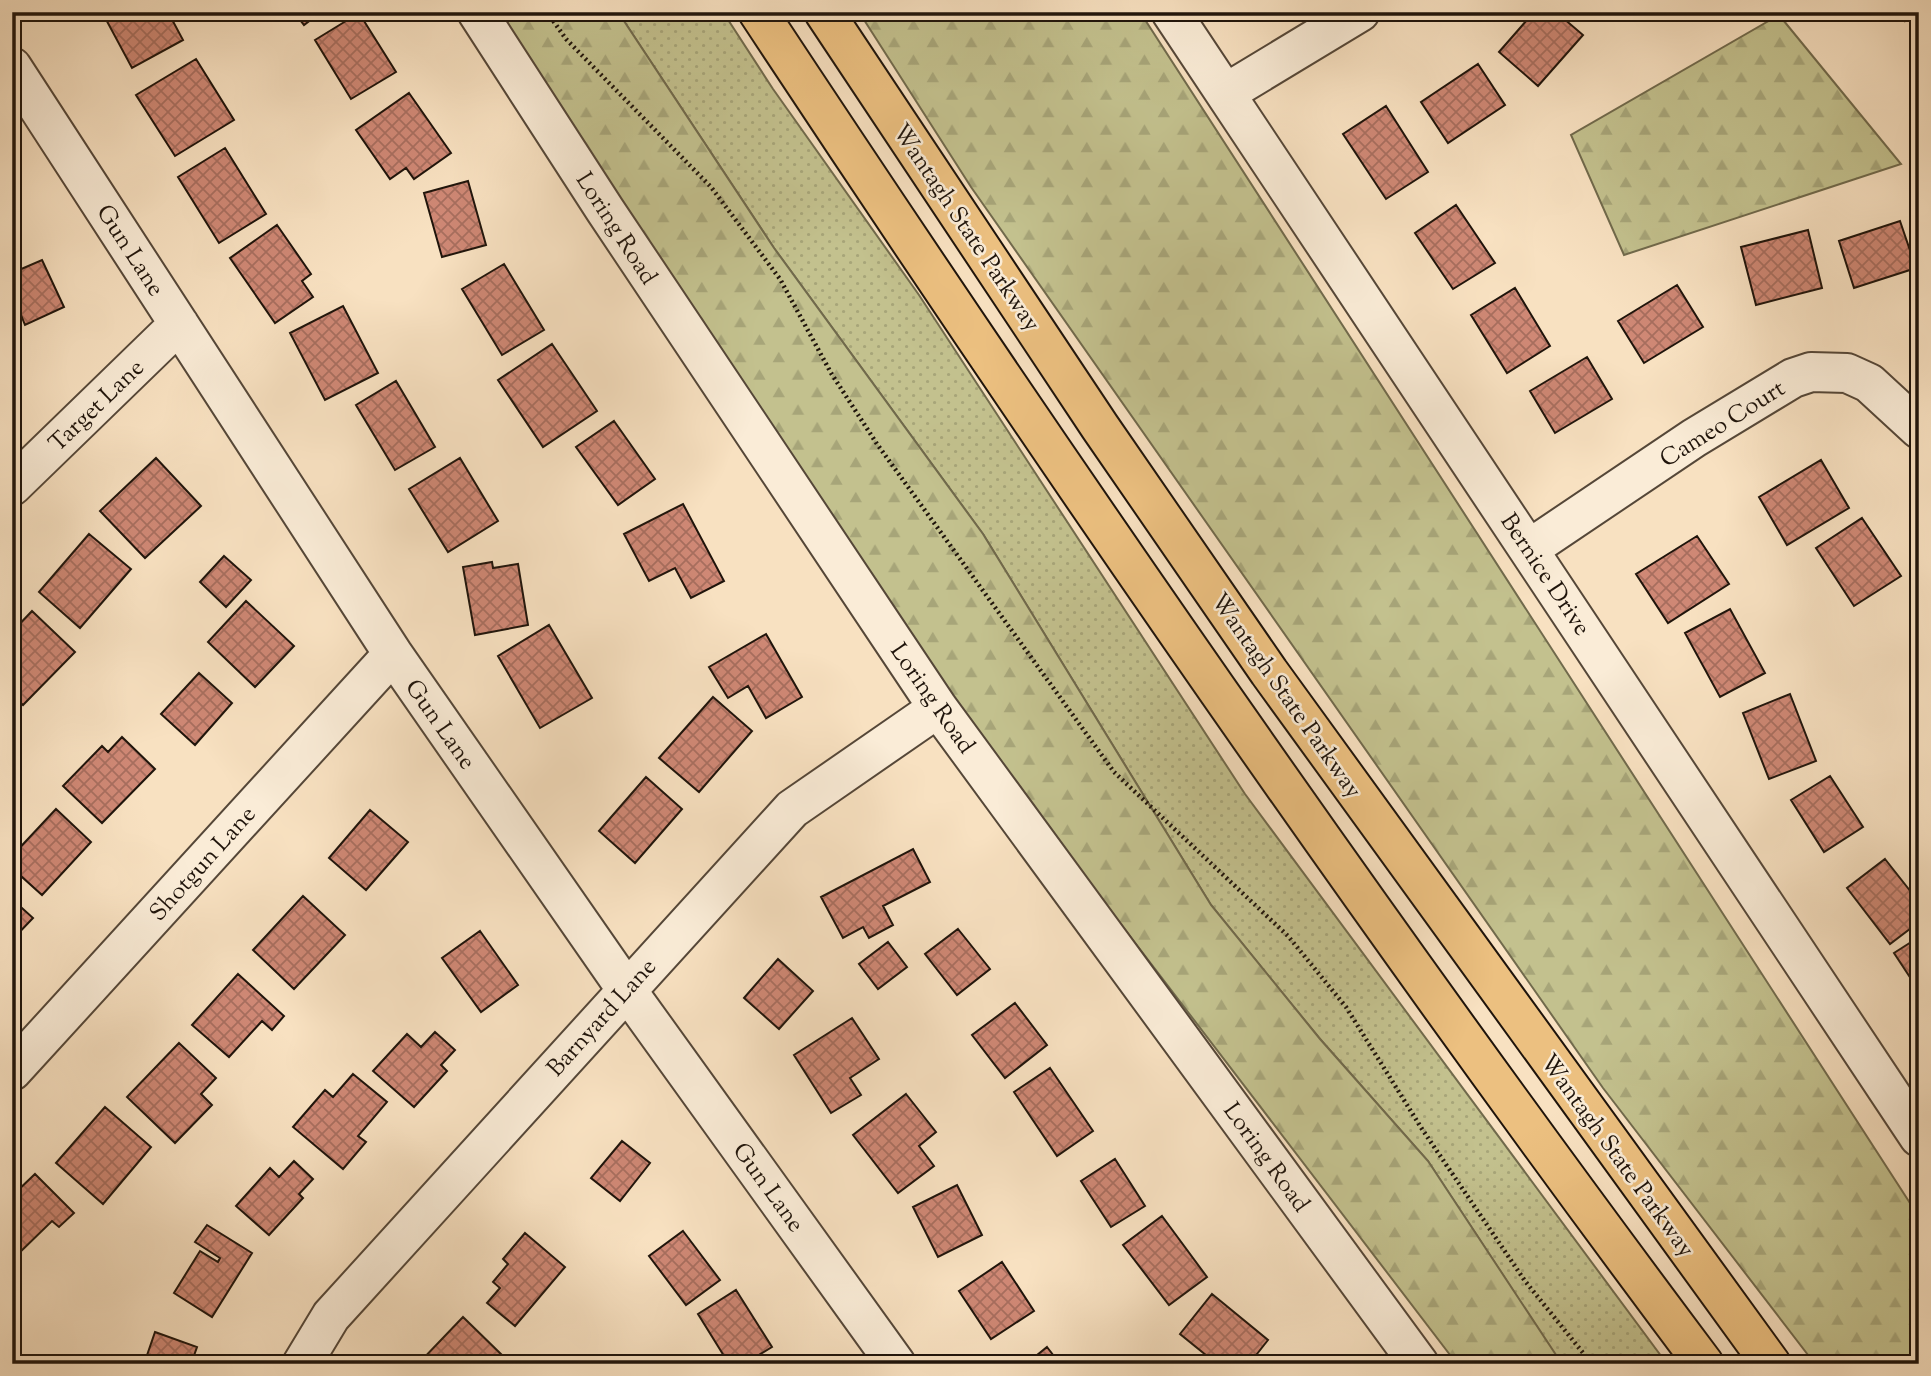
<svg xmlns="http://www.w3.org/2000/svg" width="1931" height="1376" font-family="'Sorts Mill Goudy',serif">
<defs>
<pattern id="grass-dots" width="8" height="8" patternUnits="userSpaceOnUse" patternTransform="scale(1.75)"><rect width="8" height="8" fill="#c3c18e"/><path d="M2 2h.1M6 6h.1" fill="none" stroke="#a7a579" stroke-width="1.8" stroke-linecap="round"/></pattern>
<pattern id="forest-firs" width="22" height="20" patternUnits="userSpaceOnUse" patternTransform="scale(1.75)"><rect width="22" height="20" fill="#c3c18e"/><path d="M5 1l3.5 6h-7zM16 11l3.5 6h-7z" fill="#a7a579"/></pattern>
<pattern id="building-cross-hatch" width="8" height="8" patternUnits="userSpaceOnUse" patternTransform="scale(1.75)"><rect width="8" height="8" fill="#cf8875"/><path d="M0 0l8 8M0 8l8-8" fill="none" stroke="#a76e5e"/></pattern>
</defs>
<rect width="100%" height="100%" fill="#f8e1c1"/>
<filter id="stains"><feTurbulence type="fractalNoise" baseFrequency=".00286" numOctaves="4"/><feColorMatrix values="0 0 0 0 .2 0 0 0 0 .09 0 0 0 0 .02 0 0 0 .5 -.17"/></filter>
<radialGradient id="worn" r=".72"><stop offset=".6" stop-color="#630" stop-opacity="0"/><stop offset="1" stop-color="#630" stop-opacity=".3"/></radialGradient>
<path fill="url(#grass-dots)" stroke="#716a4c" stroke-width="2" d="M618 12H723L773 89 919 295 1245 794 1667 1364H1562L1558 1359 1428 1161 1320 1039 1211 905 983 534 774 248Z"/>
<path fill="url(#forest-firs)" stroke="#716a4c" stroke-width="2" d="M494 12H618L774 248 983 534 1211 905 1320 1039 1428 1161 1562 1364H1457L944 693Z
M859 12H1140L1919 1217V1364H1815L1603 1088 971 187Z
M1779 15 1901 164 1624 255 1571 135Z"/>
<path fill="url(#building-cross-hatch)" stroke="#1f140b" stroke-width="2" d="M102 12H168L183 40 132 68Z
M294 12H321L304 25Z
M1534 12H1556L1583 35 1538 86 1499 52Z
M1899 12H1918L1905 21Z
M359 13 396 72 351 99 315 40Z
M196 59 234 120 175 156 136 95Z
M1478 64 1505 105 1448 143 1421 102Z
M409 93 451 153 414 179 406 168 390 179 356 130Z
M1386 106 1428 172 1386 199 1343 134Z
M225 148 266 214 219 243 178 177Z
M468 181 486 245 442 257 424 193Z
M1456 205 1495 263 1453 289 1415 233Z
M1900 221 1916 268 1854 288 1839 241Z
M277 225 311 274 302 281 313 297 275 323 230 258Z
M1808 230 1822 288 1756 305 1741 247Z
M42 260 64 307 25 325 21 315 12 319V273Z
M504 264 544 330 502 355 462 289Z
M1677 285 1703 327 1644 363 1618 321Z
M1515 288 1550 346 1507 373 1471 315Z
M343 306 378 373 325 400 290 333Z
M552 344 597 411 543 447 498 380Z
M1587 357 1612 399 1555 433 1530 391Z
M396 381 435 447 395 470 356 405Z
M614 421 655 479 618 505 576 447Z
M156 458 201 506 145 558 100 511Z
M460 458 498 521 448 552 409 489Z
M1821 460 1849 508 1787 545 1759 497Z
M683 504 724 581 691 598 675 568 649 581 624 534Z
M1862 518 1901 576 1854 606 1816 548Z
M89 534 131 569 80 628 39 592Z
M1697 536 1729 584 1668 623 1636 574Z
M224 556 251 580 226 607 200 582Z
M492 562 493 568 518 564 528 625 475 635 463 567Z
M246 601 294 646 255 687 208 642Z
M1730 609 1765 673 1720 697 1685 633Z
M32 611 75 652 23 705 12 695V632Z
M549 625 592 698 540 728 498 656Z
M766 634 802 697 766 718 748 686 728 698 709 667Z
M199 673 232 703 195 745 161 714Z
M1790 694 1816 761 1769 779 1743 713Z
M713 697 752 731 699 792 659 758Z
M122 737 155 769 102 823 63 786 102 746 108 752Z
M1830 776 1863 827 1824 852 1791 800Z
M646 777 682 809 635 863 599 831Z
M56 809 91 842 42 895 12 868V856Z
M370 810 408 842 366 890 329 858Z
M913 849 930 882 883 906 893 925 869 938 863 927 843 938 821 897Z
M1885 859 1915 897 1919 895V922L1890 944 1847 888Z
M303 896 345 935 294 989 253 950Z
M12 899 33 918 12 940Z
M958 929 990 969 957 995 925 954Z
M480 931 518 985 481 1012 442 958Z
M1919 937V991L1894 953Z
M888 942 907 967 878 989 859 964Z
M778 959 813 991 779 1029 744 998Z
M238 974 284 1016 272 1030 262 1021 229 1057 192 1025Z
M1015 1003 1047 1045 1005 1078 972 1035Z
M852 1018 879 1059 850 1078 861 1095 831 1113 794 1055Z
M435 1032 455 1050 441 1065 447 1071 414 1107 373 1071 407 1034 421 1047Z
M179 1043 216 1078 201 1094 212 1105 175 1143 127 1097Z
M1050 1068 1093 1131 1057 1156 1014 1092Z
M353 1074 387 1102 358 1136 366 1142 343 1169 293 1127 325 1090 333 1097Z
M906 1094 936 1132 919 1146 934 1166 898 1193 853 1135Z
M105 1107 151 1147 103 1204 56 1163Z
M622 1141 650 1163 620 1201 591 1178Z
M1115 1159 1145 1206 1111 1227 1081 1181Z
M294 1161 313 1179 299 1194 303 1198 269 1235 236 1206 270 1168 279 1177Z
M35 1174 74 1213 59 1227 52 1221 16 1256 12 1252V1196Z
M957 1185 982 1235 938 1257 913 1207Z
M1162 1216 1207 1277 1169 1305 1123 1245Z
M207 1225 252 1253 212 1317 174 1293 200 1251 218 1262 220 1258 195 1242Z
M683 1231 720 1280 686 1305 649 1256Z
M525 1233 565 1267 515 1326 487 1303 500 1288 493 1282 508 1264 503 1259Z
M1002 1262 1034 1311 991 1339 959 1291Z
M736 1290 772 1347 744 1364H729L698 1314Z
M1212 1294 1268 1340 1249 1364H1217L1180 1334Z
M463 1317 502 1355 493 1364H418Z
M155 1332 197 1347 191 1364H144Z
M1047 1347 1060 1364H1026Z"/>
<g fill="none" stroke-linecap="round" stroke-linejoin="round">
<defs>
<path id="minor" d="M477 12 605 210 938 708 1419 1364
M1171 12 1919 1137
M12 67 393 654 626 989 896 1364
M1226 93 1360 12
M12 486 179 324
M1529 549 1694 438 1793 378 1811 372 1847 373 1869 383 1919 429
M12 1071 393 654
M302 1364 331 1316 792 809 938 708"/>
<path id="highway" d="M758 12C1061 471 1374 924 1704 1364
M824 12 1100 427 1269 672 1771 1364"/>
</defs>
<use href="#minor" stroke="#554738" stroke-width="42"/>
<use href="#highway" stroke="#1f140b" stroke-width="42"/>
<path stroke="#1f140b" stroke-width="4.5" stroke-dasharray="2 3.5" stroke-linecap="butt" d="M547 12 566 39 711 187 780 279 831 373 877 444 1114 772 1288 936 1346 1007 1422 1129 1525 1281 1592 1364"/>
<use href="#minor" stroke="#faecd7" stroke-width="38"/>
<use href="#highway" stroke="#ecc080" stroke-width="38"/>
</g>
<g text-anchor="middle" stroke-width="5" stroke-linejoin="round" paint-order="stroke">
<g font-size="24" fill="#1f140b" stroke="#faecd7">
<text transform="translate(967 227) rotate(56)" y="8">Wantagh State Parkway</text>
<text transform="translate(617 228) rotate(57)" y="8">Loring Road</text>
<text transform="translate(131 250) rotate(57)" y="8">Gun Lane</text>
<text transform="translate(96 405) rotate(-44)" y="8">Target Lane</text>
<text transform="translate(1722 423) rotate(-32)" y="8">Cameo Court</text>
<text transform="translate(1546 574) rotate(56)" y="8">Bernice Drive</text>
<text transform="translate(1287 695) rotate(55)" y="8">Wantagh State Parkway</text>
<text transform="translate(933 698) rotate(55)" y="8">Loring Road</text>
<text transform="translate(441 724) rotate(55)" y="8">Gun Lane</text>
<text transform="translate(202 863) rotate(-48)" y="8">Shotgun Lane</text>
<text transform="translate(601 1017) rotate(-48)" y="8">Barnyard Lane</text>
<text transform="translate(1618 1155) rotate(54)" y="8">Wantagh State Parkway</text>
<text transform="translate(1267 1157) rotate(54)" y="8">Loring Road</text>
<text transform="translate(769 1187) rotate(54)" y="8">Gun Lane</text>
</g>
</g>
<rect width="1931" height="1376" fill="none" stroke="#f8e1c1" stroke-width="42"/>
<rect x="14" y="14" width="1903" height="1348" fill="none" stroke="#1f140b" stroke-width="3.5"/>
<rect x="21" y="21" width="1889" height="1334" fill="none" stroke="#1f140b" stroke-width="2"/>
<rect width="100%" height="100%" filter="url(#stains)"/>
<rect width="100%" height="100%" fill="url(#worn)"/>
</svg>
